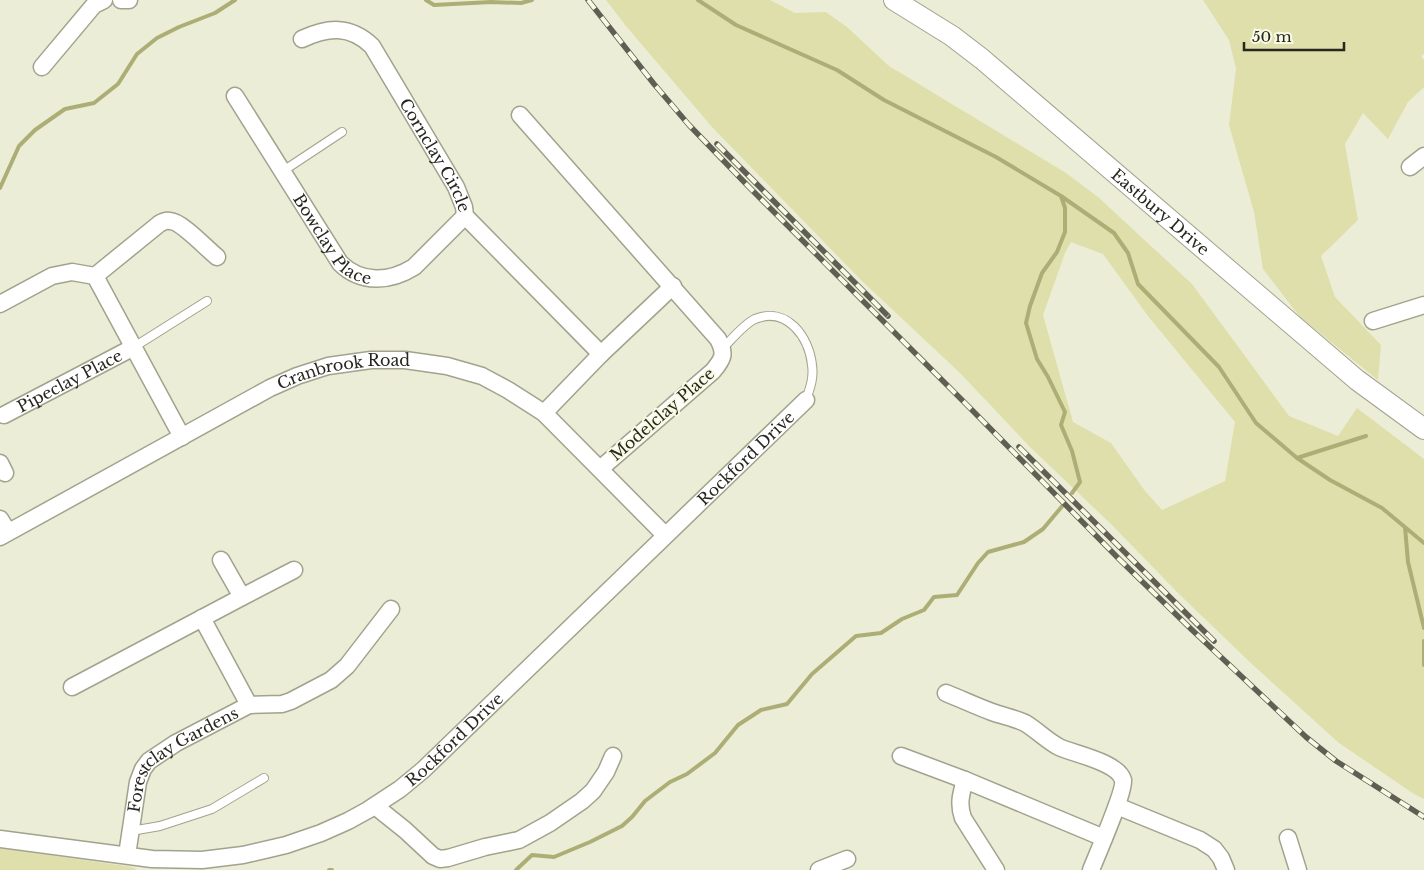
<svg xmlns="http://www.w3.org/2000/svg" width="1424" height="870" font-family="'Libre Baskerville',serif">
<rect width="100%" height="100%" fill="#ecedd6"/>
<path fill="#dedfab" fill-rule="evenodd" d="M606 0H770L795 13 826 12 847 27 889 66 1066 173 1098 197 1192 284 1289 416 1338 436 1357 408 1424 459V799L1414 794 1339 743 1254 666 1179 594 1112 525 1029 446 959 372 862 281 712 127 626 26ZM1071 242 1103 254 1148 316 1235 422 1225 481 1162 510 1145 491 1111 443 1073 422 1043 315 1065 253Z
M1203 0H1424V54L1421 56 1424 60V87L1408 102 1388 139 1363 113 1345 144 1358 220 1321 256 1335 297 1381 345 1378 380 1300 317 1263 269 1254 212 1229 125 1236 69 1229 40Z
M0 848 132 867 137 870H0Z"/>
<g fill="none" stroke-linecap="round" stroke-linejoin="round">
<path stroke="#adae76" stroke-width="4" d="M426 0 434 5 491 2 521 3 532 0
M698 0 736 25 837 70 884 100 996 157 1061 196 1114 233 1128 253 1138 284 1219 367 1256 423 1297 458 1330 480 1382 508 1424 543
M0 188 19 146 35 130 65 109 94 103 118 84 137 54 157 38 179 27 215 13 235 0
M1061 196 1065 208V232L1057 252 1042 273 1030 306 1026 323 1037 359 1048 377 1065 412 1061 425 1072 451 1080 482 1072 493
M1297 458 1366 436
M1405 527 1408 562 1424 628
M1424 641V665
M329 870H332
M516 870 532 855 554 857 590 842 622 826 632 817 645 801 670 782 687 774 715 753 738 725 761 710 787 704 812 674 856 636 881 633 902 619 924 610 934 597 957 595 978 563 988 552 1024 542 1043 529 1064 504"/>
<defs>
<path id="service" d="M283 171 342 132
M134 347 207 301
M723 348C732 339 744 324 755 319 787 306 809 337 812 365 814 378 810 388 806 400
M131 831 160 826 212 809 264 778"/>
<g id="minor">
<path d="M121 0H129"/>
<path id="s1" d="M302 39C328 27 350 25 372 46L456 187 464 207 465 216 601 354"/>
<path d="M42 67 94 5 104 0"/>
<path id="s2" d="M235 96 340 263C361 284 390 282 414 267L465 216"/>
<path d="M520 115 718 339C726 354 723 359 713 371L600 469"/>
<path d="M1410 167 1424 156"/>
<path d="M95 276 159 224C162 222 166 220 170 221 181 221 207 249 217 257"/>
<path d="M0 304 52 276 72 272 95 276 182 437"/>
<path d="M1373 321 1424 305"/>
<path d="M544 413 601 354 673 286"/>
<path id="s3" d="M4 415 134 347"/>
<path d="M0 463 5 473"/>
<path d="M0 519 8 532"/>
<path id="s4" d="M0 537 270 388 297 376 328 366 371 360H405L447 366 482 376 508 390 544 413 665 535"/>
<path d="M242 597 294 570"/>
<path d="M202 618 249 705"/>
<path d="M72 687 242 597 221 560"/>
<path d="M946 693C961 699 976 706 992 712 1003 716 1014 718 1025 723 1037 730 1047 741 1059 747 1074 754 1118 762 1123 780 1125 791 1097 855 1091 870"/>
<path d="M901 756 965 780 1104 838"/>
<path d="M965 780C961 794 958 804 963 818L996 870"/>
<path d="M375 806 405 830 433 856 440 859 448 858 485 847 519 840 550 823 582 801 593 791 606 772 613 756"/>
<path d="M1117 806 1200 840 1214 849 1221 858 1226 870"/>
<path d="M1288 838 1298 870"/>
<path id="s5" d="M0 839 152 859 202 860 243 855 286 845 321 833 348 821 368 810 400 789 423 770 806 400"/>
<path id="s6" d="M127 855 138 782 143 769 149 761 176 743 249 705 282 704 291 701 331 680 347 666 391 609"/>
<path d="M819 870 847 859"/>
</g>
<g id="tertiary">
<path id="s7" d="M894 0 952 36 982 59 1357 380 1424 429"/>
</g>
</defs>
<use href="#service" stroke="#a2a28d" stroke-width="10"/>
<use href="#minor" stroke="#a2a28d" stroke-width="19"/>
<use href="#tertiary" stroke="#a2a28d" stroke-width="22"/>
<use href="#service" stroke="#fff" stroke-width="8"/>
<use href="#minor" stroke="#fff" stroke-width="16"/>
<use href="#tertiary" stroke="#fff" stroke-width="20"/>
<defs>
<path id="rail" d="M588 0 654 84 689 125 748 186 970 408 1120 560 1190 628 1306 737 1336 761 1424 817
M717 144 888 316
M1019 447 1214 641"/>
</defs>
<use href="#rail" stroke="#5f6053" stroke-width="5.5"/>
<use href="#rail" stroke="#f9fae3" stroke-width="4" stroke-dasharray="11" stroke-linecap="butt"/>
</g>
<g text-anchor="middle" stroke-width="4" stroke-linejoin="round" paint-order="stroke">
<g font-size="16" fill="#27271f" stroke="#f9fae3">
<text dy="6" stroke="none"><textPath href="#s1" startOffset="202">Cornclay Circle</textPath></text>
<text dy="6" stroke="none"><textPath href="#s7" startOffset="341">Eastbury Drive</textPath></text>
<text dy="6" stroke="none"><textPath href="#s2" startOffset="175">Bowclay Place</textPath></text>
<text dy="6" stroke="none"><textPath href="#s4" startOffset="385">Cranbrook Road</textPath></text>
<text dy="6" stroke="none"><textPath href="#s3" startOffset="74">Pipeclay Place</textPath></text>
<text transform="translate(662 414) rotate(-41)" y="6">Modelclay Place</text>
<text dy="6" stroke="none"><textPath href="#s5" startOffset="895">Rockford Drive</textPath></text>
<text dy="6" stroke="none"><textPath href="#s5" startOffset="490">Rockford Drive</textPath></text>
<text dy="6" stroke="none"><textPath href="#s6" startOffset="121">Forestclay Gardens</textPath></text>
</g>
</g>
<path d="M1244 42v8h100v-8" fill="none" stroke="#27271f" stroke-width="2.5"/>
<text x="1252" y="42" font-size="15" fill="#27271f" stroke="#f9fae3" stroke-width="4" paint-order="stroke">50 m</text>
</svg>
